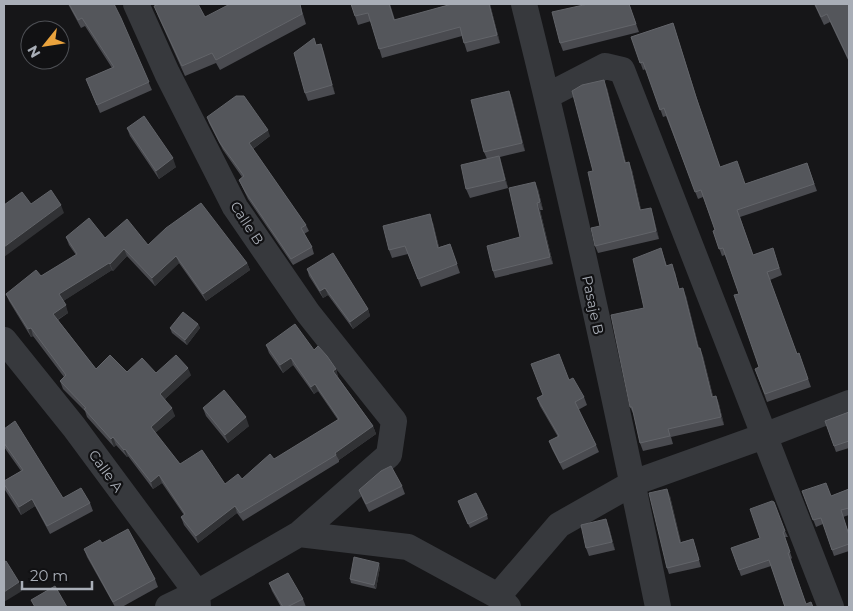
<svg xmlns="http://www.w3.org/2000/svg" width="853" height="611" font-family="Montserrat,sans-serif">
<rect width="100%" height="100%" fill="#161618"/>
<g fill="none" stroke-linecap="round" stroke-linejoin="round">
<path stroke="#37393d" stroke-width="26" d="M136 4 167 73 235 207 308 313 394 421 389 455 299 534 197 593 168 607
M524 4C574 204 617 406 658 607
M547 96 605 66 622 70 831 607
M4 340 74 427 197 593 198 607
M299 534 408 547 498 596 508 607
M498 596 559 525 633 483 764 436 849 403"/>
</g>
<path fill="#4a4b50" d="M68 4H114L152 90 100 113 86 79 112 68 85 26 81 28Z
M300 4 306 24 220 70 216 63 185 76 158 16 154 6 205 17Z
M390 4 395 20 452 4H490L500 43 467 52 462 36 382 58 371 21 358 25 355 16Z
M629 4 639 32 563 51 560 43Z
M814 4H849V62L830 22 824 25Z
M673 23 699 105 720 167 745 184 807 163 817 191 740 217 753 255 773 248 782 275 770 280 797 354 799 353 811 387 767 402 755 369 759 367 739 294 725 255 722 256 713 231 715 230 703 197 698 199 666 116 663 117 646 69 643 70 631 37Z
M321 44 335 94 308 101 305 93 317 45Z
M607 88 626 163 632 170 641 210 653 215 659 239 598 253 595 246 600 226 593 171Z
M509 91 512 99 525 151 500 157 502 165 508 188 470 198 466 189 487 159 484 152Z
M207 117 270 136 253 149 306 225 309 231 304 234 312 247 314 254 293 265 248 199 239 180 242 177 223 150 209 123Z
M127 128 176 167 159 179 130 136Z
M538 189 543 210H540L553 264 495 278 493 271 520 237Z
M433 223 439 247 450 244 460 273 421 287 408 254 392 258 389 250Z
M66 237 105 238 247 263 250 270 206 301 179 263 155 286 127 256 113 271 112 270 63 301 68 313 58 320 96 369 127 372 191 375 165 399 175 416 155 433 180 464 225 484 242 479 338 420 318 391 314 394 293 365 283 373 269 353 266 345 314 350 336 369 338 377 373 426 376 434 339 460V462L243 521 237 513 198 543 184 525 181 517 184 515 162 483 153 489 128 456 127 457 116 445 114 447 87 417 85 411 63 389 60 381 64 377 33 336 31 337 9 301 6 294 41 276 76 255 69 245Z
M661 248 667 266 675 272 679 289 686 296 699 348 703 356 713 396H716L719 404 724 425 671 437 673 444 643 451 640 443 634 415 630 407 644 308Z
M307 269 368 309 370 316 353 329 328 295 323 298 309 276Z
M198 324 200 328 187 345 172 333 170 328Z
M569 380 584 397 587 405 578 410 596 445 599 452 563 470 552 449 549 441 558 437 540 406 537 398Z
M203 408 249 426 228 443 206 416Z
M849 412V448L836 452 825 421Z
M4 429 63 498 90 503 93 511 50 534 35 506 21 515 5 490 4 485V481L21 471 4 447Z
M402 486 405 494 369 512 362 498 359 490Z
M849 489V515L843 517 849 534V551L834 556 823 524 816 527 802 491 831 496Z
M670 496 681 542 693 539 701 567 669 574 667 568Z
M458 501 487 515 488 519 470 528Z
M609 527 615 550 589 556 586 548Z
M785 531 788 537H785L792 558 791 559 806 604 813 607H785L771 566 741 576 731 548Z
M102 543 155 579 158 587 122 607H115L87 557 84 549Z
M380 567 376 589 351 583 350 579Z
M269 583 303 599 306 607H281L272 591Z"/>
<path fill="#313235" d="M489 4H490L500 43 497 35Z
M321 44 324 52 335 94 332 85Z
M604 80 607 88 628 171 625 163Z
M509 91 512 99 525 151 522 143Z
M268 130 270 136 251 150 249 143Z
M499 156 502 165 508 188 505 180Z
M173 158 176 167 159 179 156 171Z
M629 162 632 170 643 218 640 210Z
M535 182 538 189 543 210 540 202Z
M537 203 540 210 553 264 550 257Z
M61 205 64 213 4 257V247Z
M651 208 653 215 659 239 656 231Z
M430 214 433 223 441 256 438 248Z
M124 249 127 256 113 271 110 264Z
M176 256 179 263 155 286 152 278Z
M109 263 112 270 62 302 59 294Z
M247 263 250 270 206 301 203 294Z
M325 288 328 295 323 298 320 291Z
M683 288 686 296 701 356 698 348Z
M66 305 68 313 55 321 53 314Z
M368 309 370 316 353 329 350 322Z
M198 324 200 328 187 345 185 340Z
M31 328 33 336 31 337 28 329Z
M700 348 703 356 715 405 712 397Z
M291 358 293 365 283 373 280 365Z
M188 368 191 375 163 401 160 394Z
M336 369 338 377 336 378 333 371Z
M315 384 318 391 314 394 311 387Z
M716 396 719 404 724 425 721 417Z
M172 408 175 416 154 434 151 427Z
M246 417 249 426 228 443 225 435Z
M373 426 376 434 339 460 335 453Z
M113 437 116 445 114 447 111 439Z
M125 449 128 456 127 457 124 450Z
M159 475 162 483 153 489 151 482Z
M667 489 670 496 682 549 680 543Z
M32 499 35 506 21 515 19 507Z
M235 506 237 513 198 543 196 536Z
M606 519 609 527 615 550 612 542Z
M379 563 380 567 376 589 374 585Z
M19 582 22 591 4 602V592Z"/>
<path fill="#54565b" stroke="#626469" d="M69 4H114L121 18 149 82 97 105 86 79 114 67 82 18 78 20Z
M160 4H198L205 17 230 4H300L302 14 216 60 212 53 182 66 154 6Z
M351 4H389L394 20 452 4H489L497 35 464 43 460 27 379 49 368 13 355 16Z
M588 4H629L636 24 560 43 552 12Z
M815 4H849V60L827 14 821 17Z
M673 23 696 97 720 167 737 161 745 184 807 163 814 184 737 210 753 255 773 248 779 268 767 272 797 354 799 353 808 379 765 394 755 369 759 367 734 295 739 294 723 248 719 249 713 231 715 230 701 190 695 192 664 108 660 110 643 62 640 63 631 37Z
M314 38 316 45 321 44 332 85 305 93 294 53Z
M604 80 625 163 629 162 640 210 651 208 656 231 595 246 591 228 600 226 588 172 593 171 572 91 582 85Z
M509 91 522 143 484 152 471 100Z
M236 96H244L268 130 249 143 306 225 301 228 312 247 291 259 246 193 239 180 244 176 220 143 207 117Z
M144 116 173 158 156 171 127 128Z
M499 156 505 180 466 189 461 165Z
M535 182 540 202 537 203 550 257 493 271 487 246 520 237 509 188Z
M51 190 61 205 4 247V205L22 192 31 204Z
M201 203 247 263 203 294 176 256 152 278 124 249 110 264 109 263 59 294 66 305 53 314 96 369 110 355 127 372 142 358 156 373 176 355 188 368 160 394 172 408 151 427 180 464 202 450 225 484 238 474 242 479 270 454 274 459 339 419 315 384 311 387 291 358 280 365 266 345 295 324 314 350 318 346 327 356 336 369 333 371 373 426 335 453 336 455 240 513 235 506 196 536 181 517 185 514 159 475 151 482 125 449 124 450 113 437 111 439 84 409 86 408 60 381 66 375 31 328 28 329 6 294 36 270 41 276 77 254 66 237 89 218 105 238 127 219 148 245 166 228Z
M430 214 438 248 450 244 457 264 418 279 405 246 389 250 383 226Z
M661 248 666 266 672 264 679 289 683 288 698 348H700L712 397 716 396 721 417 668 429 670 436 640 443 632 407H630L611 315 644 308 633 259Z
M333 253 368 309 350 322 325 288 320 291 307 269Z
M183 312 198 324 185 340 170 328Z
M559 354 569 380 573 378 584 397 575 402 596 445 560 463 549 441 559 436 537 398 543 395 531 364Z
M224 390 246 417 225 435 203 408Z
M849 412V441L834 446 825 421Z
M15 421 63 498 81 488 90 503 47 526 32 499 19 507 4 484V481L23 470 4 443V429Z
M391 466 402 486 366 504 359 490 381 471Z
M826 483 831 496 849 489V508L841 510 849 535V544L832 550 821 518 813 520 802 491Z
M667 489 680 543 693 539 699 560 667 568 649 493Z
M476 493 487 515 468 524 458 501Z
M772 501 774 502 785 531 783 532 790 552 788 553 806 604 811 602 813 607H785L769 560 739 570 731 548 760 538 750 509Z
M606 519 612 542 586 548 581 525Z
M128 529 155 579 113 602 84 549 100 540 102 543Z
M354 557 379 563 374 585 350 579Z
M6 561 19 582 4 592V562Z
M288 573 303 599 287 607H283L269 583Z
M55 586 67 607H35L31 600Z"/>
<g text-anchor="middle" stroke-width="4.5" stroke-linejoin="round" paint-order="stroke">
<g font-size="14" fill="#a9aeb7" stroke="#111113">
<text transform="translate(247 223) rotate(57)" y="5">Calle B</text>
<text transform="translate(593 305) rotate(78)" y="5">Pasaje B</text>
<text transform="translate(106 471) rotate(54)" y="5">Calle A</text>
</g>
</g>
<rect width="853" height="611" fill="none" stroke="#a9aeb7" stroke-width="10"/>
<g transform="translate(45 45) rotate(240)"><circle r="24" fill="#111113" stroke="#4e5055"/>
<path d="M0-4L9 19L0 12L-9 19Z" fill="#eaa33d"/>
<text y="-8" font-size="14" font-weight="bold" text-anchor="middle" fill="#a9aeb7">N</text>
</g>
<path d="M22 581v8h70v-8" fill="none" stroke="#a9aeb7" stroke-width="2.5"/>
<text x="30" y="581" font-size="15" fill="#a9aeb7" stroke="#111113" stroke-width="4" paint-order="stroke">20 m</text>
</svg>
